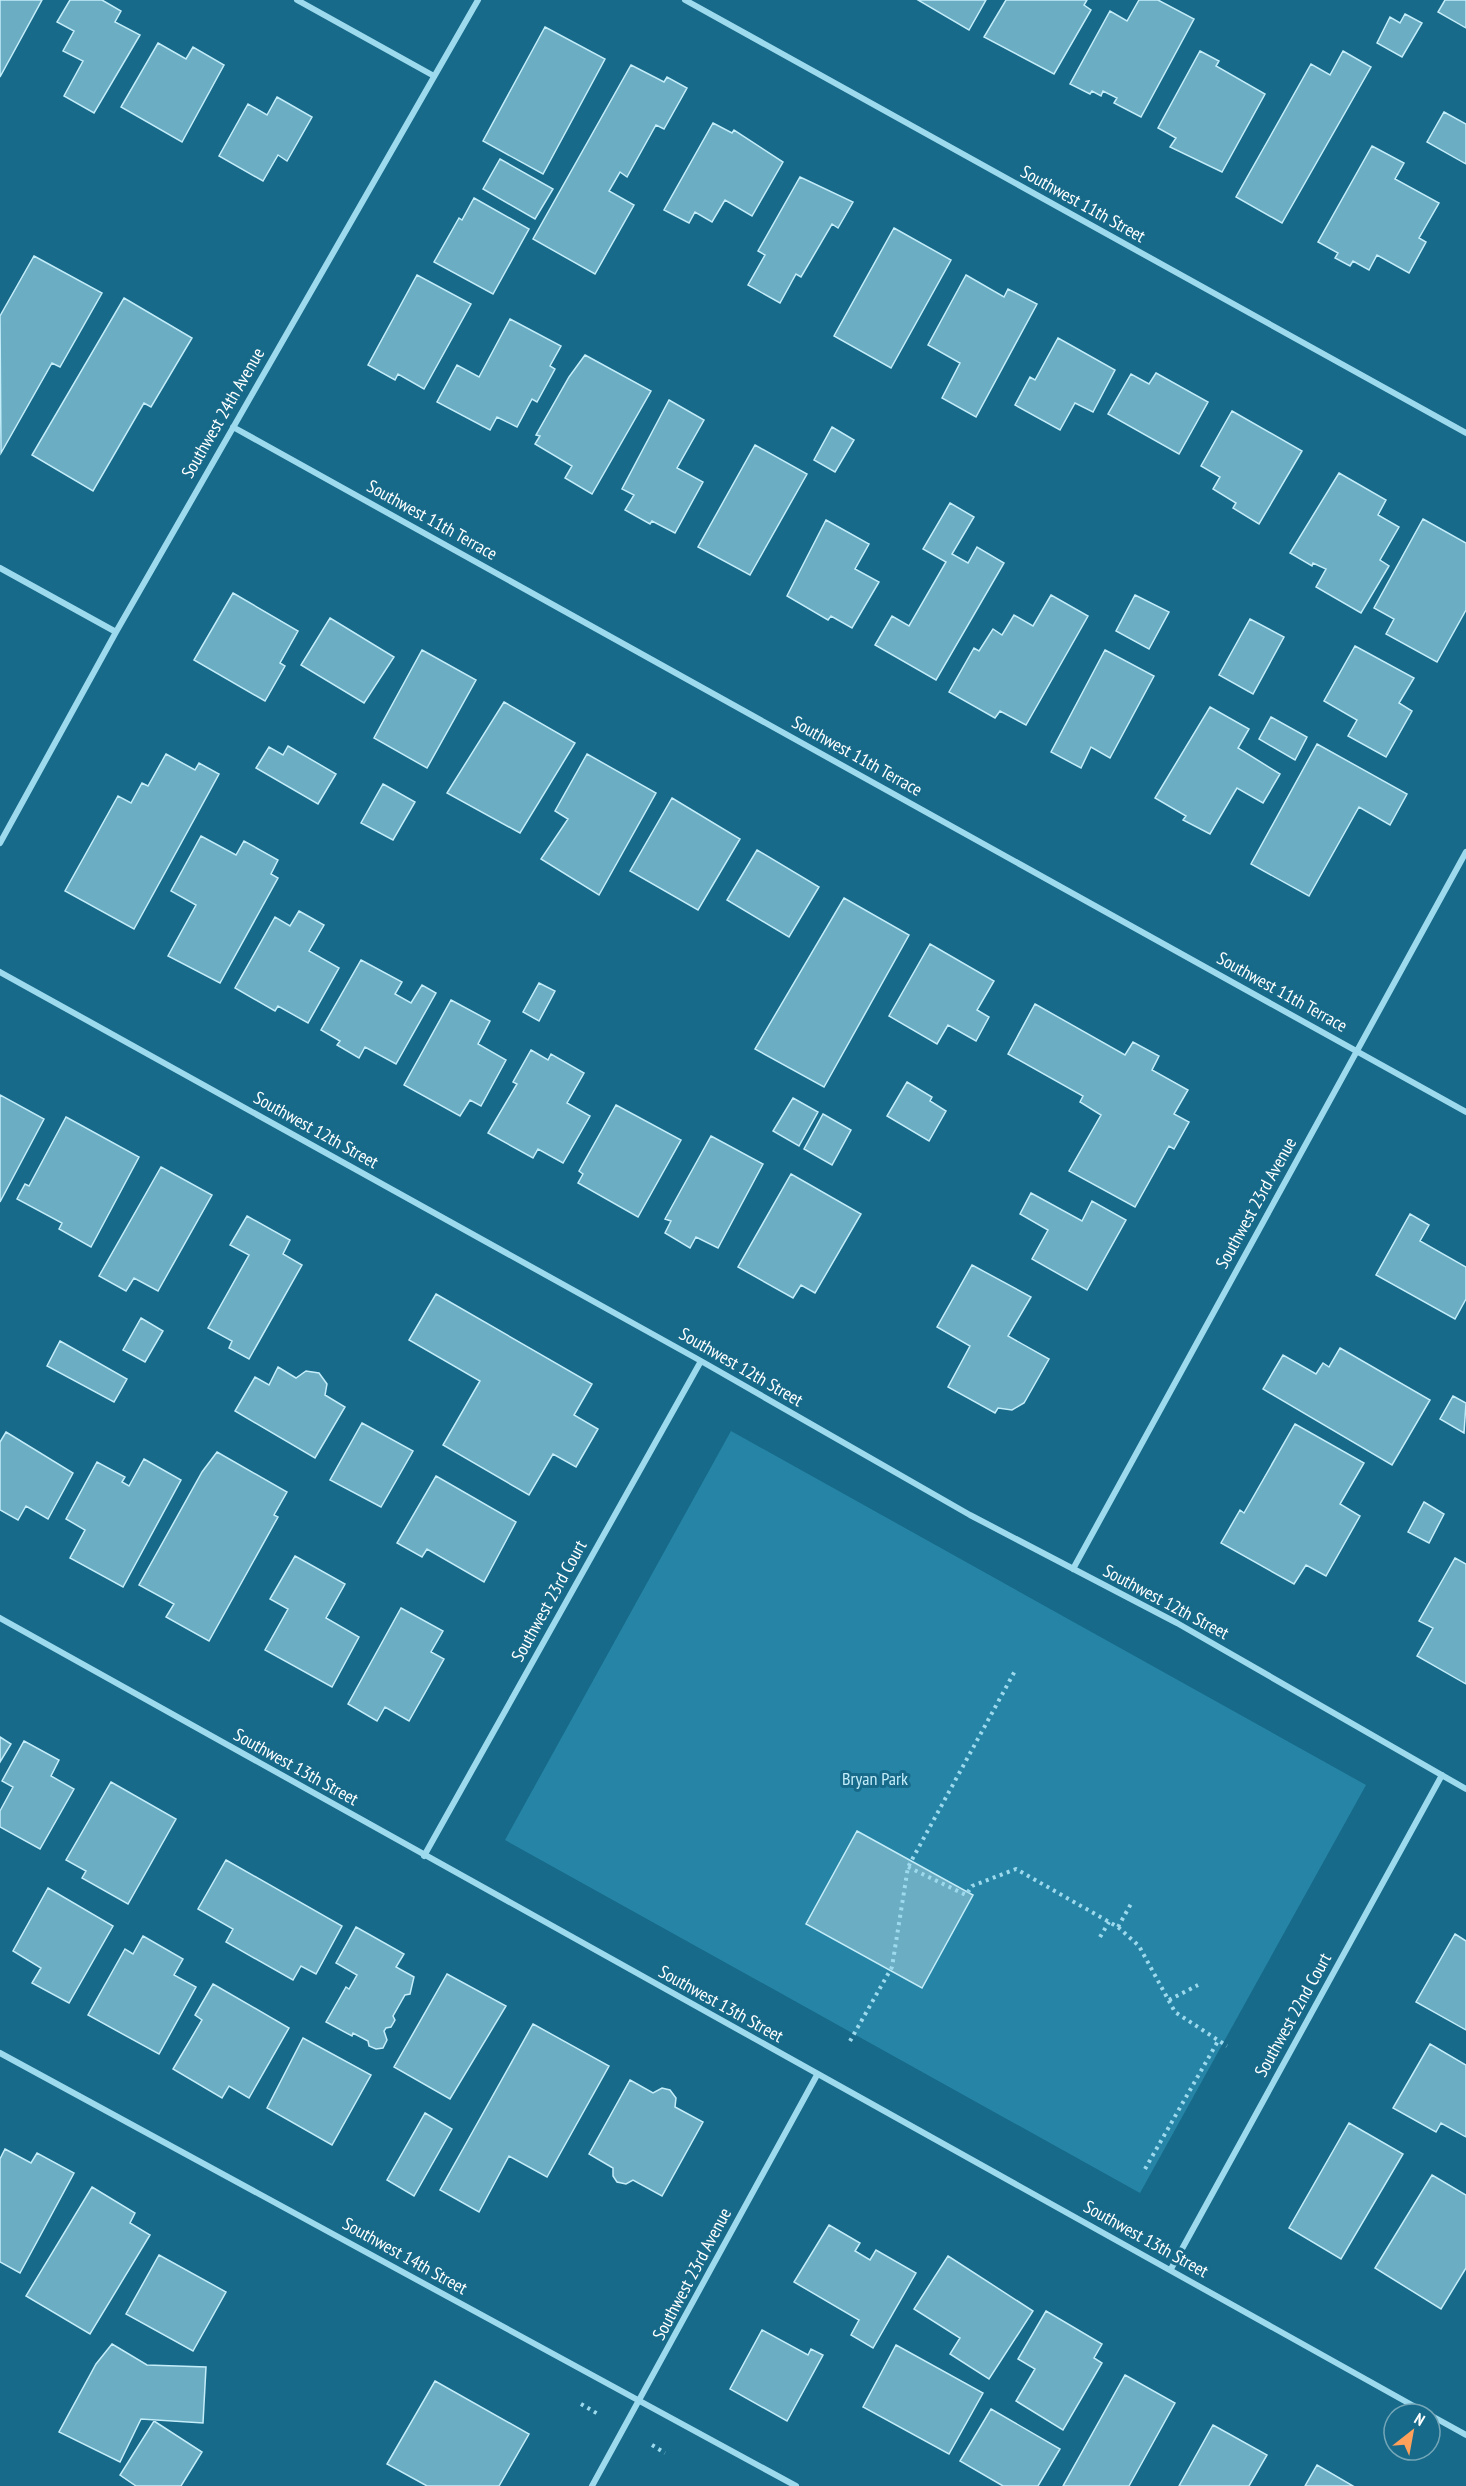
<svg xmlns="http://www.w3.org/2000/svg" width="1466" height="2486" font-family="'PT Sans Narrow',sans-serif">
<rect width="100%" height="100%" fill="#176a89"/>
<path fill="#2685a6" d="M731 1431 1366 1785 1140 2193 505 1840Z"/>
<path fill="#6badc3" stroke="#c4edfa" stroke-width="1.5" d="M0 0H42L0 77Z
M70 0H102L121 11 115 22 140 35 94 113 64 96 83 61 63 51 74 31 57 22Z
M918 0H986L969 30Z
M1006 0H1087L1084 5 1091 10 1054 74 984 37Z
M1139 0H1158L1194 19 1141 117 1114 103 1117 98 1103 91 1101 96 1092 91 1090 94 1070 84 1110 11 1127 21Z
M1445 0H1466V28L1438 12Z
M1405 14 1422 23 1402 57 1377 43 1390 17 1400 23Z
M545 27 605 59 543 174 483 141Z
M158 43 186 59 193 47 224 65 182 142 121 107Z
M1200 51 1219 61 1216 66 1265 94 1222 172 1170 147 1176 138 1158 128Z
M1343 51 1371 67 1282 223 1236 197 1311 64 1330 75Z
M631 65 664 82 667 77 687 88 664 129 656 125 627 177 620 172 609 191 634 205 595 274 533 239Z
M277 97 312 117 287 161 278 155 263 181 219 156 248 104 267 115Z
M1444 112 1466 124V164L1427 142Z
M713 123 732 133 734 130 783 162 752 216 725 200 712 222 695 212 689 223 664 210Z
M1372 146 1404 163 1395 179 1439 203 1419 238 1426 242 1409 273 1377 255 1369 270 1353 261 1350 266 1335 258 1338 253 1318 242Z
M500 159 553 189 535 219 483 189Z
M800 177 853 202 838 228 832 224 801 277 796 274 780 303 748 285 765 255 758 251Z
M474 198 529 229 493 294 434 262 459 218 462 220Z
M894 228 951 260 891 368 834 336Z
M34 256 102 293 60 367 52 363 1 453 0 316Z
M417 275 471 304 424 389 398 374 395 380 368 365Z
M966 275 1004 297 1008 289 1037 304 976 417 942 398 960 363 928 345Z
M124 298 192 338 151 407 144 403 93 491 32 455Z
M510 319 561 346 550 366 555 369 537 402 532 399 517 427 497 417 490 430 437 402 457 365 479 377Z
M1058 338 1115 370 1093 412 1075 403 1060 430 1015 405 1030 377 1035 380Z
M585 355 651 391 592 494 565 478 572 466 535 444 540 436 536 435 569 377Z
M1156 373 1208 402 1179 454 1108 414 1131 374 1149 384Z
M669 400 704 420 677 468 703 482 675 533 652 521 650 524 625 510 634 495 622 489Z
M1232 411 1302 451 1259 524 1233 508 1236 503 1213 489 1220 477 1201 466Z
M832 427 854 440 835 472 814 460Z
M755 445 807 474 750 575 698 547Z
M1339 473 1386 500 1378 515 1399 527 1380 560 1389 566 1361 613 1316 587 1326 569 1313 563 1312 566 1290 553Z
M950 503 974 517 952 554 968 563 977 547 1004 563 936 680 875 645 892 616 909 626 946 562 923 549Z
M1423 519 1466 543V610L1437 662 1386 634 1394 619 1374 608Z
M826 520 869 544 855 569 879 582 852 628 831 616 828 620 787 596Z
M233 593 298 631 280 663 285 666 265 701 194 660Z
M1051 595 1088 616 1026 725 1000 711 995 718 949 692 974 648 979 651 993 629 1002 635 1014 615 1033 626Z
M1135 595 1169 612 1149 649 1116 631Z
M330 618 394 657 364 703 301 665Z
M1250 619 1284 637 1253 694 1219 675Z
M1355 646 1414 678 1399 703 1412 711 1386 757 1348 736 1357 720 1324 701Z
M422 650 476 680 427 768 374 738Z
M1105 650 1154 676 1110 758 1091 747 1081 768 1051 752Z
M504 702 575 743 520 833 447 793Z
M1210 707 1249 729 1238 748 1280 774 1263 803 1237 788 1210 834 1183 820 1186 816 1155 798Z
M1271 717 1307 737 1295 760 1259 739Z
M1317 744 1407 794 1390 825 1359 807 1309 896 1251 864Z
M288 746 336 774 318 804 256 768 269 747 283 755Z
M166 754 195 770 199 763 219 774 134 929 65 891 118 796 131 803 142 783 148 786Z
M587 754 656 793 599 895 541 859 568 819 555 811Z
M383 784 415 802 393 840 361 823Z
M672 798 740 839 698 910 630 871Z
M201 836 236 855 244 841 278 860 271 874 278 878 220 983 168 956 196 905 171 891Z
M757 850 819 887 789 937 727 900Z
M844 898 909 935 824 1087 755 1049Z
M299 911 324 925 309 951 339 968 308 1023 278 1006 275 1011 235 988 275 917 290 926Z
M930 944 994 981 977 1010 989 1017 976 1041 948 1025 937 1044 889 1016Z
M361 960 402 982 395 994 411 1003 422 985 436 993 396 1064 365 1047 359 1058 337 1045 340 1041 321 1030Z
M539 983 555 991 539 1021 523 1012Z
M451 1000 490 1021 478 1044 506 1060 481 1106 470 1100 460 1116 404 1085Z
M1035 1004 1125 1055 1133 1042 1159 1056 1152 1070 1188 1090 1174 1114 1189 1122 1174 1149 1169 1146 1135 1207 1069 1171 1101 1115 1080 1102 1083 1096 1008 1054Z
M531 1050 548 1060 551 1054 584 1073 567 1103 590 1116 563 1163 538 1149 533 1158 488 1133 517 1084 513 1082Z
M907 1082 932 1097 930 1101 946 1111 929 1141 887 1116Z
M0 1095 44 1119 0 1202Z
M793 1098 818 1112 799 1146 773 1131Z
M616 1105 681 1140 638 1217 578 1183 583 1174 579 1171Z
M823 1114 851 1130 832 1165 804 1149Z
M66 1117 139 1157 91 1247 59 1229 62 1223 17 1199 25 1184 29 1186Z
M711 1136 763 1164 718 1248 696 1237 690 1248 665 1233 671 1221 665 1219Z
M161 1167 212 1195 158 1291 134 1278 126 1291 99 1276Z
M791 1174 861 1214 815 1293 801 1285 793 1298 738 1267Z
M1031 1193 1082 1221 1092 1201 1126 1220 1087 1290 1032 1259 1048 1230 1020 1214Z
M1410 1214 1429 1225 1420 1241 1466 1267V1299L1455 1319 1376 1275Z
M247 1216 290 1240 283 1254 302 1265 249 1359 229 1348 232 1341 208 1328 249 1255 230 1245Z
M972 1265 1031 1297 1008 1336 1049 1359 1024 1403 1012 1410 998 1408 995 1413 948 1387 970 1346 937 1327Z
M436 1294 592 1384 574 1415 598 1429 576 1467 553 1454 529 1495 443 1445 480 1381 409 1340Z
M141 1318 163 1331 145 1362 123 1350Z
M60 1341 127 1379 114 1402 47 1366Z
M1340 1348 1430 1400 1392 1465 1263 1389 1283 1355 1316 1374 1323 1363 1329 1367Z
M278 1367 296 1378 306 1371 319 1373 327 1384 325 1395 345 1407 315 1458 235 1411 255 1377 269 1385Z
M1453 1396 1466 1403 1464 1433 1440 1419Z
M362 1423 413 1451 381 1507 330 1480Z
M1295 1424 1364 1463 1340 1504 1360 1516 1326 1576 1306 1565 1294 1584 1221 1543 1240 1510 1244 1513Z
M6 1432 73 1473 48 1519 26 1506 18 1520 0 1510V1442Z
M217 1452 287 1492 274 1515 278 1517 209 1641 166 1617 174 1604 139 1585 202 1472Z
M144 1459 181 1480 123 1587 70 1558 85 1530 66 1519 97 1462 125 1477 122 1482 129 1486Z
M436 1476 516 1522 484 1582 427 1549 422 1557 397 1543Z
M1424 1502 1444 1514 1429 1543 1408 1532Z
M295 1556 345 1584 326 1618 359 1637 332 1687 265 1650 288 1609 270 1599Z
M1455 1558 1466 1564V1684L1417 1656 1433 1628 1419 1621Z
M401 1608 443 1631 431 1652 444 1659 409 1721 385 1707 377 1721 348 1704Z
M0 1737 11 1744 0 1762Z
M24 1741 59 1760 51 1776 74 1789 40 1849 0 1827V1811L13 1787 2 1781Z
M111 1782 176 1819 128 1904 82 1878 86 1871 66 1860Z
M857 1831 973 1895 922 1988 806 1924Z
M226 1860 342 1926 316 1974 301 1966 293 1980 226 1942 233 1929 198 1909Z
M48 1888 113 1926 69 2003 32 1983 41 1968 13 1951Z
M356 1927 404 1954 396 1967 414 1977 410 1994 405 1995 393 2016 395 2020 391 2027 386 2028 384 2031 387 2040 383 2048 376 2049 369 2046 368 2041 353 2033 352 2036 326 2022 346 1987 349 1989 357 1975 336 1963Z
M1455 1934 1466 1941V2030L1416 2002Z
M143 1936 183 1959 174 1975 196 1987 159 2054 88 2015 125 1949 133 1954Z
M447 1974 506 2006 450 2099 394 2067Z
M213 1984 289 2028 249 2098 229 2086 222 2098 173 2069 202 2020 195 2015Z
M533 2024 609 2066 547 2177 509 2156 479 2212 440 2190Z
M303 2038 371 2075 332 2145 267 2108Z
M1430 2044 1466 2065V2137L1441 2123 1436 2132 1393 2108Z
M630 2080 653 2093 662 2088 670 2090 676 2098 675 2107 703 2122 662 2196 633 2180 626 2184 617 2182 613 2176V2168L589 2154Z
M425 2113 452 2129 414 2196 387 2180Z
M1349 2123 1403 2154 1341 2259 1289 2228Z
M5 2149 31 2163 37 2153 74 2173 20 2273 0 2262V2159Z
M1432 2175 1466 2195V2268L1441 2309 1375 2268Z
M92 2187 135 2213 130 2223 150 2235 90 2334 26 2296Z
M829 2225 860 2243 855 2251 870 2260 876 2250 916 2273 873 2348 851 2335 859 2320 794 2282Z
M159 2255 226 2292 193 2351 126 2314Z
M948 2256 1033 2311 989 2379 950 2354 960 2338 914 2309Z
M1046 2311 1102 2344 1094 2358 1102 2363 1063 2430 1016 2401 1035 2369 1018 2359Z
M762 2330 808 2355 811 2349 823 2355 787 2421 730 2389Z
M112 2344 147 2365 206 2367 203 2423 141 2419 120 2462 59 2432 96 2364Z
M896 2345 983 2393 949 2454 863 2407Z
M1125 2375 1175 2403 1129 2486H1063Z
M435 2381 529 2434 499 2486H427L387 2464Z
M991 2409 1060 2449 1038 2486H1003L960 2461Z
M154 2421 202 2452 181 2486H136L120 2475Z
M1213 2425 1267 2455 1249 2486H1179Z
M1317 2465 1353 2486H1305Z"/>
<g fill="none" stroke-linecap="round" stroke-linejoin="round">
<path stroke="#9edaee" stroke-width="4" stroke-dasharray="3 4.5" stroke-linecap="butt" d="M908 1867 966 1895 972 1886 1016 1869 1118 1927 1139 1946 1175 2012 1227 2046
M1118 1927 1132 1902
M1100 1937 1109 1922
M1169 2000 1198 1985
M850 2041 892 1967 908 1867 1016 1669
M1145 2169 1218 2041
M581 2404 598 2414
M652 2445 665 2453"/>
<path stroke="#9edaee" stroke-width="6" d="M297 0 434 76
M685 0 1466 433
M233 427 1466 1112
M0 568 116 632
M0 843 116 632 478 0
M0 972 701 1361 970 1515 1177 1623 1466 1789
M1073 1569 1466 852
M0 1618 1428 2414
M424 1856 701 1361
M0 2053 796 2486
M1171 2269 1442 1775
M1430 2415 1466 2435
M592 2486 817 2075"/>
</g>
<g text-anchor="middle" stroke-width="6" stroke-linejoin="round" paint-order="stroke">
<g font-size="18" fill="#fff" stroke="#176a89">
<text transform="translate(1083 204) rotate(29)" y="6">Southwest 11th Street</text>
<text transform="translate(223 413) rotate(-60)" y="6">Southwest 24th Avenue</text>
<text transform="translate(432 520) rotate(29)" y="6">Southwest 11th Terrace</text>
<text transform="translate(857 756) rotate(29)" y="6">Southwest 11th Terrace</text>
<text transform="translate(1282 992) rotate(29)" y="6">Southwest 11th Terrace</text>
<text transform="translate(316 1130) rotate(29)" y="6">Southwest 12th Street</text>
<text transform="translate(1256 1203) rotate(-61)" y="6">Southwest 23rd Avenue</text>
<text transform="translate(741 1367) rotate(30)" y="6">Southwest 12th Street</text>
<text transform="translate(549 1601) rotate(-61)" y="6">Southwest 23rd Court</text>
<text transform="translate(1166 1602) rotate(28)" y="6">Southwest 12th Street</text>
<text transform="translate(296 1767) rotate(29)" y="6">Southwest 13th Street</text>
<text transform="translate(721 2004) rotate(29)" y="6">Southwest 13th Street</text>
<text transform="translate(1293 2015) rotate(-61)" y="6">Southwest 22nd Court</text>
<text transform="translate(1146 2239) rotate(29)" y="6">Southwest 13th Street</text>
<text transform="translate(405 2256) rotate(29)" y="6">Southwest 14th Street</text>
<text transform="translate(692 2274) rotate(-62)" y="6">Southwest 23rd Avenue</text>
</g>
<g font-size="18" fill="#c4edfa" stroke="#176a89">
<text x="875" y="1785">Bryan Park</text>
</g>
</g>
<g transform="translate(1412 2432) rotate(31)"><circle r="28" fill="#176a89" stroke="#74a6b8" stroke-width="1.5"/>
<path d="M0-4.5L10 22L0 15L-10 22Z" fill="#ffa05b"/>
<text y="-9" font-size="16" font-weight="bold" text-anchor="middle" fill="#ffffff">N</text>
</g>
</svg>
